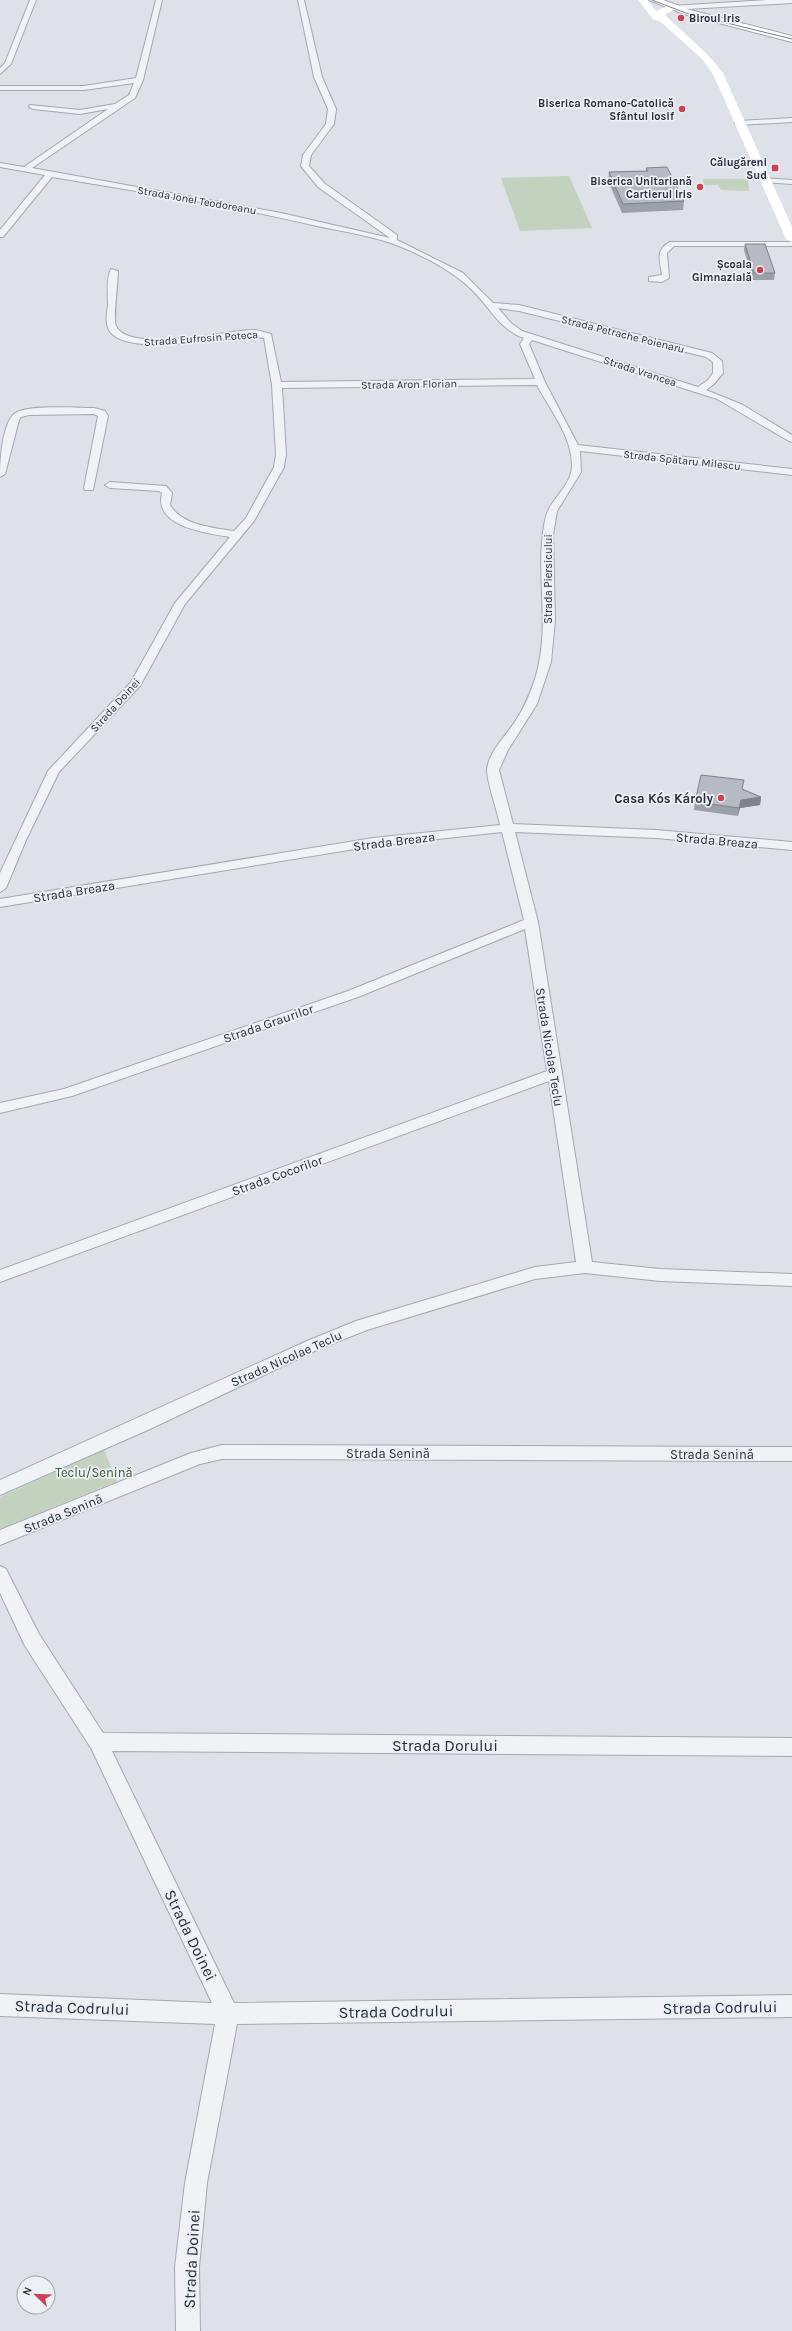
<svg xmlns="http://www.w3.org/2000/svg" width="792" height="2331" font-family="Karla,sans-serif">
<rect width="100%" height="100%" fill="#dee1e7"/>
<path fill="#c3d1bf" d="M569 176 592 228 520 231 501 178Z
M703 179H748L749 191 721 190 718 185H704Z
M104 1450 117 1481 0 1529V1497Z"/>
<g fill="none" stroke-linecap="round" stroke-linejoin="round">
<defs>
<path id="minor" d="M30 0H36L11 64 0 74V68L5 63Z
M156 0H162L143 80 135 98 32 168 281 213 390 238 318 187 301 166 303 155 326 124 328 109 314 77 298 0H304L322 77 336 109 334 124 311 155 309 166 324 183 397 235V240L463 273 493 303 519 305 712 353 722 361 723 373 714 384 706 390 743 405 792 435V442L789 441 717 399 532 340 529 344 545 382 578 445 792 469V475L580 451 581 472 557 511 553 535 555 620 551 662 537 704 508 750 499 770 513 824 656 830 792 842V850L656 838 515 832 538 922 592 1262 660 1269 792 1274V1286L660 1281 585 1273 535 1279 367 1330 319 1349 150 1429 0 1495V1480L307 1341 356 1321 535 1267 576 1262 549 1081 0 1282V1270L547 1071 525 929 358 997 72 1096 0 1113V1103L64 1089 348 991 524 920 502 832 373 846 0 907V899L373 838 500 825C498 813 486 779 487 769 489 751 507 735 516 720 525 707 530 693 535 679 552 623 534 574 545 520 549 499 573 486 572 464 571 435 550 410 537 385L282 388 286 454 284 467 254 521 185 604 140 686 59 772 26 840 6 888 0 892V873L48 771 131 682 175 603 230 537C207 533 153 527 162 493L159 491 110 488 105 485 110 482 166 486 172 493 170 505C181 525 214 528 234 531L246 518 274 467 276 454 272 385 264 338C237 332 113 364 107 324 106 318 107 311 108 306 108 295 106 279 111 269L118 271C118 281 113 320 116 326 129 354 228 330 253 330 259 330 266 333 271 334L281 382 535 379 520 344 524 338C499 330 488 304 469 287 448 268 418 253 391 243 367 235 341 231 317 226 230 205 140 192 52 177L3 237H0V230L45 175 0 167V163L24 167 108 109 80 114 33 109 29 107 30 105 80 110 115 104 129 95 134 83 84 90H0V86H84L136 78ZM498 308 519 311 706 357 713 362V373L708 380 698 387 522 331 511 323Z
M792 118V122L739 125 735 123 739 121Z
M761 178 792 180V184L764 182 760 180Z
M670 242H792V246H674L667 253 669 278 662 282 649 281V277L662 275C660 261 655 250 670 242Z
M94 408 105 411 108 416 93 490H85L84 488 98 416 94 414 29 415 21 417 19 420 5 474 0 477C0 462 2 425 14 414 25 404 78 408 94 408Z
M222 1445 792 1447V1461L222 1459 200 1464 0 1545V1530L191 1453Z
M0 1566 6 1569 39 1634 103 1733 792 1738V1756L112 1751 234 2003 792 1995V2017L237 2024 207 2183 199 2267 200 2331H176L175 2267 185 2183 215 2024 0 2016V1994L212 2003 91 1748 25 1646 0 1593Z"/>
<path id="tertiary" d="M767 0H792V3L671 10 667 8 671 6Z"/>
<path id="primary" d="M649 0H663L690 10 792 36V42L684 14Z"/>
</defs>
<use href="#minor" stroke="#a3a8b1" stroke-width="2"/>
<use href="#tertiary" stroke="#a3a8b1" stroke-width="2"/>
<use href="#primary" stroke="#9da5b3" stroke-width="2"/>
<use href="#minor" fill="#f0f2f6" fill-rule="evenodd"/>
<use href="#tertiary" fill="#f0f2f6" fill-rule="evenodd"/>
<path fill="#fff" fill-rule="evenodd" d="M638 0H648L656 11 668 6H674V10L665 14 668 18 708 55 723 73 792 227V242L786 239 713 74 702 59 661 22 653 19Z"/>
<use href="#primary" fill="#fff" fill-rule="evenodd"/>
<path stroke="#778091" stroke-width="1" d="M652 0 686 13 792 39"/>
</g>
<path fill="#9ca0a9" d="M646 168 684 201 683 210 622 213 608 181 609 172 646 171Z
M745 244 775 273 774 280H753L744 250Z
M742 789 761 797 760 805 740 808 738 816 694 810 695 802Z"/>
<path fill="#7f8289" d="M761 797 760 805 740 808 738 816 739 808 741 800Z"/>
<path fill="#b5bac4" stroke="#7f8289" d="M667 167 684 201 623 204 609 172 648 171 646 168Z
M745 244H765L775 273H754Z
M701 775 744 780 742 789 761 797 741 800 739 808 695 802Z"/>
<g fill="#cd4253" stroke="#edf0f5" stroke-width="1.5">
<circle cx="681" cy="18" r="4"/>
<circle cx="682" cy="109" r="4"/>
<rect x="771" y="164" width="8" height="8" rx="2"/>
<circle cx="700" cy="187" r="4"/>
<circle cx="760" cy="270" r="4"/>
<circle cx="721" cy="798" r="4"/>
</g>
<g text-anchor="middle" stroke-width="3.5" stroke-linejoin="round" paint-order="stroke">
<g font-size="11" font-weight="bold" fill="#272f3e" stroke="#edf0f5" text-anchor="end">
<text x="689" y="22" text-anchor="start">Biroul Iris</text>
<text x="674" y="107">Biserica Romano-Catolică<tspan x="674" dy="13">Sfântul Iosif</tspan></text>
<text x="767" y="166">Călugăreni<tspan x="767" dy="13">Sud</tspan></text>
<text x="692" y="185">Biserica Unitariană<tspan x="692" dy="13">Cartierul Iris</tspan></text>
<text x="752" y="268">Școala<tspan x="752" dy="13">Gimnazială</tspan></text>
</g>
<g font-size="11" fill="#272f3e" stroke="#edf0f5">
<text transform="translate(197 200) rotate(10)" y="4">Strada Ionel Teodoreanu</text>
<text transform="translate(623 334) rotate(14)" y="4">Strada Petrache Poienaru</text>
<text transform="translate(201 338) rotate(-4)" y="4">Strada Eufrosin Poteca</text>
<text transform="translate(640 371) rotate(18)" y="4">Strada Vrancea</text>
<text transform="translate(409 384) rotate(-1)" y="4">Strada Aron Florian</text>
<text transform="translate(682 460) rotate(6)" y="4">Strada Spătaru Milescu</text>
<text transform="translate(548 579) rotate(-90)" y="4">Strada Piersicului</text>
<text transform="translate(115 705) rotate(-48)" y="4">Strada Doinei</text>
</g>
<g font-size="13" font-weight="bold" fill="#272f3e" stroke="#edf0f5" text-anchor="end">
<text x="713" y="803">Casa Kós Károly</text>
</g>
<g font-size="13" fill="#272f3e" stroke="#edf0f5">
<text transform="translate(717 840) rotate(5)" y="5">Strada Breaza</text>
<text transform="translate(394 841) rotate(-7)" y="5">Strada Breaza</text>
<text transform="translate(74 891) rotate(-9)" y="5">Strada Breaza</text>
<text transform="translate(268 1023) rotate(-19)" y="5">Strada Graurilor</text>
<text transform="translate(550 1047) rotate(81)" y="5">Strada Nicolae Teclu</text>
<text transform="translate(277 1175) rotate(-20)" y="5">Strada Cocorilor</text>
<text transform="translate(286 1358) rotate(-24)" y="5">Strada Nicolae Teclu</text>
<text x="388" y="1458">Strada Senină</text>
<text x="712" y="1459">Strada Senină</text>
<text transform="translate(63 1513) rotate(-22)" y="5">Strada Senină</text>
</g>
<g font-size="13" fill="#3a5a34" stroke="#edf0f5">
<text x="94" y="1477">Teclu/Senină</text>
</g>
<g font-size="16" fill="#272f3e" stroke="#edf0f5">
<text x="445" y="1751">Strada Dorului</text>
<text transform="translate(191 1935) rotate(64)" y="6">Strada Doinei</text>
<text transform="translate(72 2007) rotate(2)" y="6">Strada Codrului</text>
<text transform="translate(720 2007) rotate(-1)" y="6">Strada Codrului</text>
<text transform="translate(396 2011) rotate(-1)" y="6">Strada Codrului</text>
<text transform="translate(191 2259) rotate(-87)" y="6">Strada Doinei</text>
</g>
</g>
<g transform="translate(36 2295) rotate(293)"><circle r="19" fill="#edf0f5" stroke="#9ea3ac"/>
<path d="M0-3L7 15L0 10L-7 15Z" fill="#cd4253"/>
<text y="-6" font-size="11" font-weight="bold" text-anchor="middle" fill="#272f3e">N</text>
</g>
</svg>
